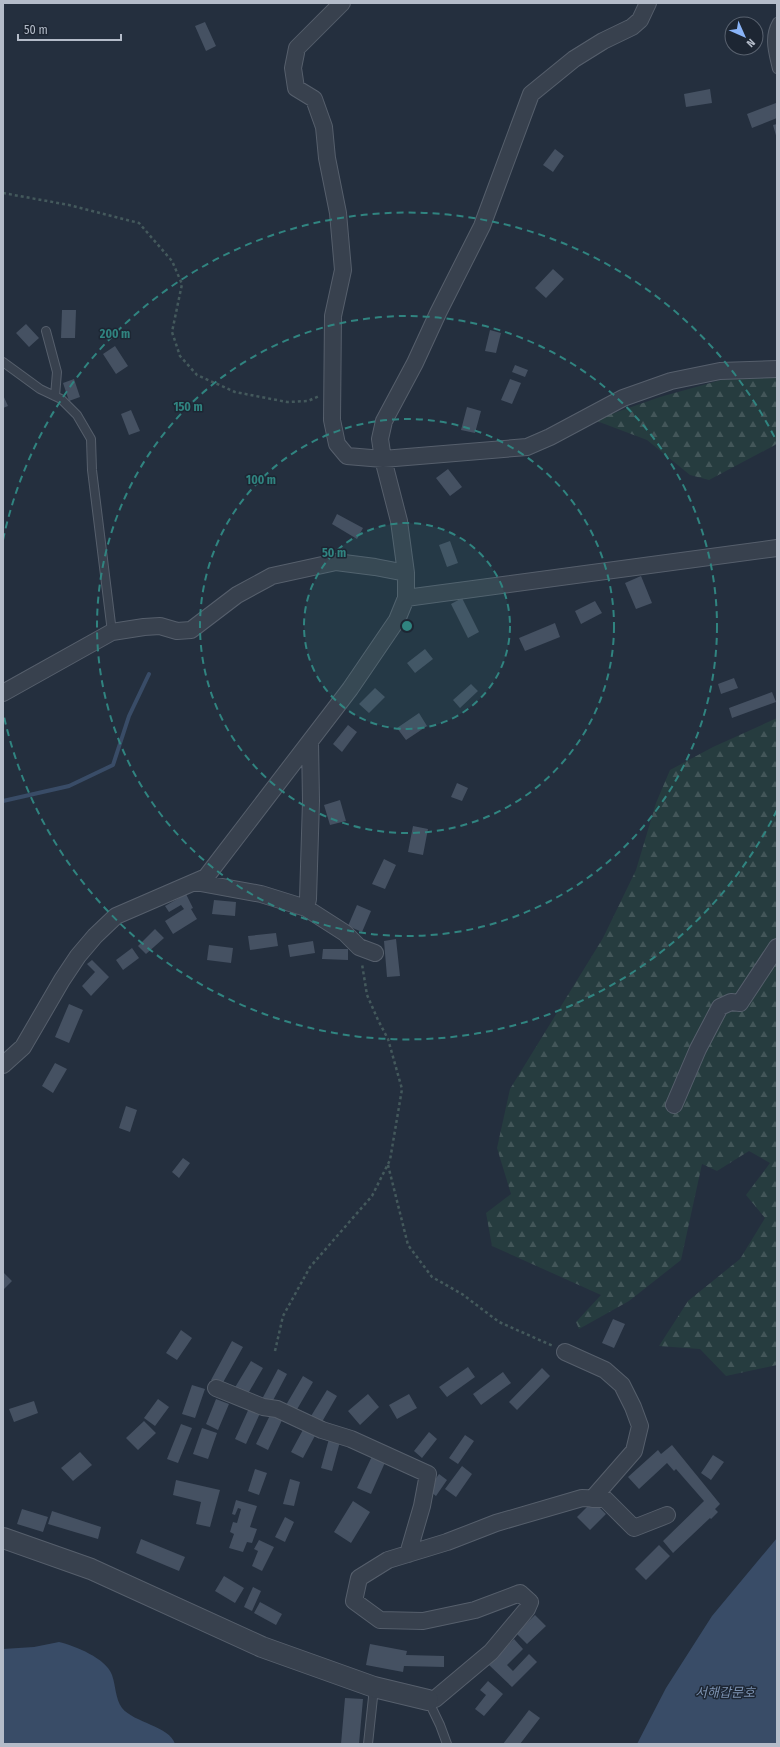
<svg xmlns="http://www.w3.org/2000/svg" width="780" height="1747" font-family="'Fira Sans Condensed','Noto Sans KR',sans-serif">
<defs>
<pattern id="forest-firs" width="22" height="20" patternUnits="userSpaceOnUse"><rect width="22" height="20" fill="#263c3f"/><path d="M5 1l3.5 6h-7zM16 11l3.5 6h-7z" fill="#435659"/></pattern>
</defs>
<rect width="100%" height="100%" fill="#242f3e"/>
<path fill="url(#forest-firs)" d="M728 378H777V443L775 445 709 480 690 475 647 440 594 420 660 397Z
M777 718V1365L726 1376 700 1349 659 1346 688 1301 740 1259 765 1218 746 1195 770 1163 749 1151 717 1171 702 1164 681 1260 629 1301 579 1329 576 1322 601 1295 492 1246 486 1213 511 1194 497 1148 510 1089 603 938 636 870 656 803 670 770 713 747Z"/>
<path fill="#394c67" d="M777 1538V1744H637L666 1688 712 1616Z
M59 1642C75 1646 106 1658 112 1675 116 1686 115 1698 122 1708 134 1723 170 1726 175 1744H3V1649L34 1647Z"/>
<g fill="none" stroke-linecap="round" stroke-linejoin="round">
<path stroke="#394c67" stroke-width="4" d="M3 801 69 786 113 765 129 716 149 674"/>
</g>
<path fill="#455162" d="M205 22 216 46 206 51 195 26Z
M710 89 712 103 686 107 684 94Z
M776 103 777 118 752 128 747 114Z
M777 124V139L773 125Z
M555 149 564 156 553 172 543 165Z
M553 269 564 279 546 298 535 288Z
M62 310H76L75 338H61Z
M26 324 39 338 29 347 16 333Z
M490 330 501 333 496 353 485 351Z
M115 346 128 366 116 374 103 354Z
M515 365 528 370 525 377 512 372Z
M74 379 80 397 69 401 63 383Z
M510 379 521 383 512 404 501 400Z
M3 395 8 406 3 408Z
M467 407 481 411 475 433 461 430Z
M131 410 140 431 129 435 121 414Z
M448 469 462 487 450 496 436 478Z
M337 514 363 528 357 539 332 524Z
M450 541 458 563 447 567 439 545Z
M641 576 652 603 636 609 625 583Z
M462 598 479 632 468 638 451 604Z
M595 601 602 613 581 624 575 611Z
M555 623 560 637 525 651 519 638Z
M425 649 433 659 415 673 407 663Z
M734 678 738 688 721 694 718 684Z
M471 684 478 691 460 708 453 700Z
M375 688 385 697 369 713 359 704Z
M772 692 776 702 732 718 729 708Z
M419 713 427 726 406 740 397 728Z
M348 725 357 732 342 752 333 744Z
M457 783 468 788 462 801 451 797Z
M340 800 346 821 330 825 324 805Z
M413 826 428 829 423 855 408 852Z
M384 859 396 865 385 889 372 884Z
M186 894 193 908 191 909 197 919 173 934 165 921 184 909 181 905 169 912 165 906Z
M214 900 236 902 235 916 212 914Z
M357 905 371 911 362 932 348 926Z
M155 929 164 938 146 954 138 946Z
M276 933 278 946 250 950 248 936Z
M396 939 400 976 387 977 384 941Z
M313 941 315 953 290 957 288 945Z
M209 945 233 948 231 963 207 960Z
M132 948 139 958 123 970 116 960Z
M323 949H348V960L322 959Z
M92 960 109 977 91 996 82 986 95 972 87 964Z
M69 1004 83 1010 69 1043 55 1037Z
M55 1063 67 1069 53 1093 42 1086Z
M126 1106 137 1110 130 1132 119 1128Z
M183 1158 190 1163 179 1178 172 1172Z
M3 1272 12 1281 3 1290Z
M613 1319 625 1324 614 1348 602 1343Z
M181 1330 192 1338 177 1360 166 1353Z
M232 1341 243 1347 221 1386 211 1380Z
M251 1361 263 1368 246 1397 234 1389Z
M468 1367 475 1377 447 1397 439 1387Z
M542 1368 550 1376 517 1410 509 1402Z
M278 1369 287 1374 270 1406 261 1401Z
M503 1372 511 1383 481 1405 473 1394Z
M303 1376 313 1382 296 1411 286 1405Z
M192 1385 205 1389 195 1418 182 1414Z
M327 1390 337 1396 319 1427 308 1421Z
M368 1394 379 1407 360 1425 348 1411Z
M409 1394 417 1408 397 1419 389 1405Z
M158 1399 169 1407 155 1426 144 1418Z
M216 1399 229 1404 218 1430 206 1424Z
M34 1401 38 1413 14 1422 9 1409Z
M250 1406 261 1411 246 1444 235 1439Z
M272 1411 284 1416 268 1450 256 1444Z
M144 1421 156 1433 138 1450 126 1438Z
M181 1424 192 1428 178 1463 167 1459Z
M305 1426 317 1432 303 1458 291 1452Z
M202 1428 217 1433 208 1459 193 1454Z
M429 1432 437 1439 422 1458 414 1451Z
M330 1435 341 1438 332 1471 321 1468Z
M465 1435 474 1441 458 1464 449 1458Z
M672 1445 720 1504 715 1509 718 1512 711 1519 710 1518 673 1553 663 1541 704 1501 676 1469 674 1471 667 1463 639 1489 628 1477 658 1450 661 1454Z
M80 1452 92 1465 73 1481 61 1468Z
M374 1452 387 1458 371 1494 357 1488Z
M713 1455 724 1462 711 1480 701 1473Z
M462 1466 472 1474 456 1497 445 1489Z
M255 1469 267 1473 259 1495 248 1491Z
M439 1474 447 1480 436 1496 428 1490Z
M290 1479 300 1482 294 1506 283 1504Z
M176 1480 220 1490 210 1527 196 1524 201 1502 173 1495Z
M236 1500 257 1506 250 1527 257 1529 252 1543 247 1542 243 1552 229 1548 234 1534 230 1532 233 1522 237 1523 241 1509 238 1508 235 1515 232 1514Z
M353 1501 370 1512 351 1543 334 1532Z
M593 1501 606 1514 590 1530 577 1517Z
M22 1509 48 1517 43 1532 17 1524Z
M52 1511 101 1527 98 1539 48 1524Z
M285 1517 294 1522 285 1542 275 1537Z
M141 1539 185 1557 179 1571 136 1553Z
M259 1540 274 1547 262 1571 252 1566 258 1551 254 1549Z
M659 1545 670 1556 646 1580 635 1569Z
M224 1576 244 1588 235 1603 215 1591Z
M253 1587 261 1591 252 1611 244 1607Z
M260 1602 282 1614 276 1625 254 1613Z
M535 1615 546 1626 527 1644 516 1633Z
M514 1639 523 1649 507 1665 513 1671 529 1654 537 1662 512 1687 489 1665Z
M370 1644 407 1651 406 1655 444 1656V1667L404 1666 403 1672 366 1665Z
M488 1681 503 1694 484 1716 475 1709 486 1695 480 1690Z
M345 1698 363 1699 359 1744H341Z
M529 1710 540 1718 520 1744H503Z"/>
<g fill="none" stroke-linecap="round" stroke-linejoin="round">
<defs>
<path id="service" d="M777 22C768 38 773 51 777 69
M46 331 57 372 55 396
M3 362 40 389 61 399 77 415 91 439 92 470 112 632
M428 1700 440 1725 447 1744
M368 1744 374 1688"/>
<path id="minor" d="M342 3 297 48 293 68 296 88 314 99 324 127 327 158 338 213 343 270 333 316 332 420 337 444 347 456 383 459 527 447 550 437 623 398 671 381 720 371 777 369
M406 598 777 548
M3 693 112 632 144 627 160 626 177 631 191 630 237 595 272 576 336 562 375 567 406 573
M195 882 261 894 306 908 345 933 359 947 375 953
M306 908 308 899 311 801 310 741
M3 1065 23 1047 62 980 78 956 95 936 116 916 206 877 350 689 397 620 406 598V573L399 521 383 459 380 439 384 421 415 363 438 313 482 226 531 94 574 59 603 41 632 27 640 20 648 3
M674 1105 698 1049 720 1007 731 1002 740 1003 777 947
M565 1352 605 1370 622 1385 633 1407 640 1426 634 1451 592 1499
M216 1388 263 1407 277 1409 322 1430 351 1439 428 1474 422 1506 408 1554
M428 1700 435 1699 491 1652 527 1609 530 1602 520 1593 475 1610 423 1621 380 1620 354 1601 359 1578 388 1560 447 1542 496 1523 582 1498 605 1499 634 1528 667 1515"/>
<path id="tertiary" d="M3 1538 91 1569 262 1647 374 1687 428 1700"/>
</defs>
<use href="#service" stroke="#565f6c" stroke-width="10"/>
<use href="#minor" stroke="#565f6c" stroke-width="18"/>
<use href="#tertiary" stroke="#565f6c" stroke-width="22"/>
<path stroke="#44595c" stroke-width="2.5" stroke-dasharray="3 3" stroke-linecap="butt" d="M3 193 69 205 139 223 172 261 182 284 172 332 180 356 197 375 235 392 287 402 308 401 319 396
M388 1165 408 1245 432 1277 462 1294 499 1322 553 1346
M275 1351 283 1316 310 1267 372 1196 390 1160 402 1089 388 1039 378 1020 367 995 362 964"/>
<use href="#service" stroke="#38414e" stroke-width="8"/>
<use href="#minor" stroke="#38414e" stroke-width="16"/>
<use href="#tertiary" stroke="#38414e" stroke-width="20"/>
</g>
<circle cx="407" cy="626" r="103" fill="#308480" fill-opacity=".12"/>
<g fill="none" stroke="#308480" stroke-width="2" stroke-dasharray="7 5">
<circle cx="407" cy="626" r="103"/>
<circle cx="407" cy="626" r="207"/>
<circle cx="407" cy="626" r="310"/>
<path d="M777 810A413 413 0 0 1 3 712M3 540A413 413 0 0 1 777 442"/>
</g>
<g text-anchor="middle" stroke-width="3" stroke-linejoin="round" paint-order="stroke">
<g font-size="13" font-style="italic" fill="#7c92b1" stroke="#1d2633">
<text x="725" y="1697">서해갑문호</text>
</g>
</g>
<circle cx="407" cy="626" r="6" fill="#308480" stroke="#1d2633" stroke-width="2"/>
<g font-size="12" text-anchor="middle" font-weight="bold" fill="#308480" stroke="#1d2633" stroke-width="3" stroke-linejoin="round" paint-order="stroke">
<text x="115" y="338">200 m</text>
<text x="188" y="411">150 m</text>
<text x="261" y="484">100 m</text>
<text x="334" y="557">50 m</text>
</g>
<rect width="780" height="1747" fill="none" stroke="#b4bcc9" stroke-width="8"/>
<g transform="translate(744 36) rotate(135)"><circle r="19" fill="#1d2633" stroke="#59626f"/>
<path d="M0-3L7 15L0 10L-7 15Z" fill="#8ab4f8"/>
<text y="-6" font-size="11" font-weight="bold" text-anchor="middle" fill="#b4bcc9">N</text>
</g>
<path d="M18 34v6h103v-6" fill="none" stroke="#b4bcc9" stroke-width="2"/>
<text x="24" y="34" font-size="12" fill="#b4bcc9" stroke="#1d2633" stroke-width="3" paint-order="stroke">50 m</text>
</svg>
